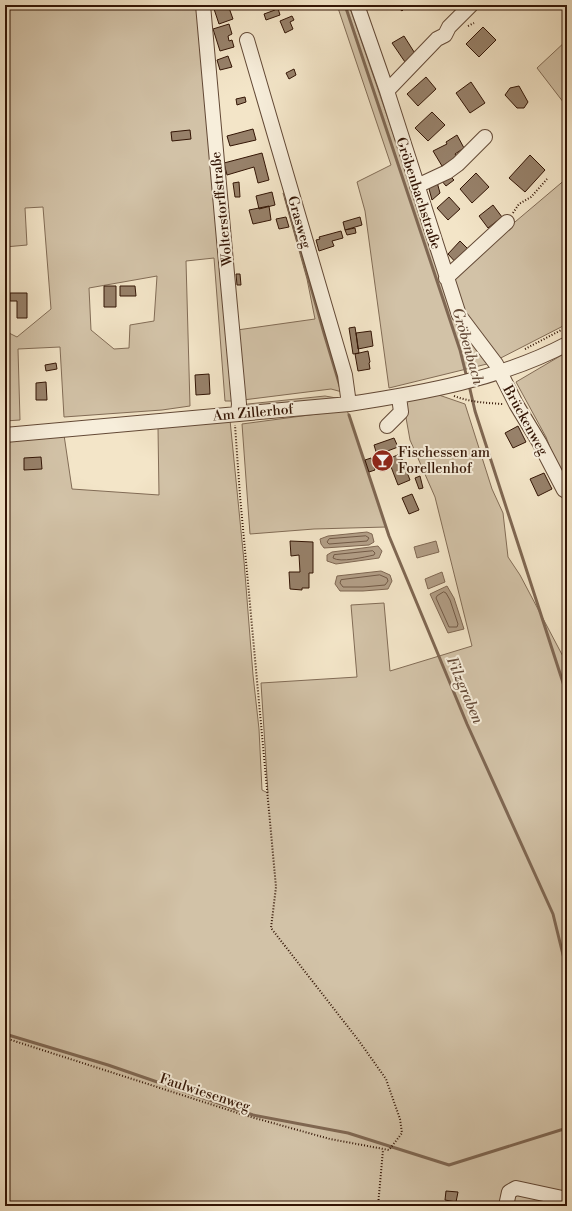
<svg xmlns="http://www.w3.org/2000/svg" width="572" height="1211" font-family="'Libre Bodoni',serif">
<rect width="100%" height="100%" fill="#f3e5c8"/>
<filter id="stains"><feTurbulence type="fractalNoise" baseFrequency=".005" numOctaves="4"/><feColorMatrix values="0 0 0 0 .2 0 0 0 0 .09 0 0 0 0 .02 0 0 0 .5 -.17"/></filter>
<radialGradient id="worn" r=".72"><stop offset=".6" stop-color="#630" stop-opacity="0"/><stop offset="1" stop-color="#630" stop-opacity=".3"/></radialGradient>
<path fill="#d2c2a7" stroke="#826c56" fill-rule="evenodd" d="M5 5H198L230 331 315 319 307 279 283 193H288L346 393 331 389 235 401H225L214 258 186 261 190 406 162 410 64 417 60 347 18 349 20 420 5 421V331L17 337 51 309 43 207 25 208 27 245 5 247ZM157 276 154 321 130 325 129 348 114 349 91 330 89 288Z
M337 5H349L444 282 567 178V324L491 363 389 388 365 211 357 182 391 165Z
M567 40V107L537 68Z
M567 352V491L546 437 516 382Z
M436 394 465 404 492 489 503 513 508 557 520 575 567 664V1206H5V442L64 435 72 489 159 495 158 428 230 420 244 561 253 675 259 729 262 790 268 793 261 683 357 677 351 605 384 603 390 671 472 646 435 497 410 440 403 401Z
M325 396 342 399 249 409 244 405 248 404Z
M347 410 386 527 314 529 250 534 242 424Z"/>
<path fill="#b29e86" stroke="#7f6752" d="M367 532 372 534 374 542 369 545 324 548 321 544 320 539 328 536Z
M436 541 439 552 417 558 414 547Z
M378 546 382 551 379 558 336 564 327 561V555L332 552Z
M381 571 390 575 392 581 388 589 363 591H340L335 584 337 576Z
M442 572 445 582 428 589 425 579Z
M447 586 454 598 464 629 448 633 430 594Z"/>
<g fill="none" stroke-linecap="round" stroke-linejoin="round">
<path stroke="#725a46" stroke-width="1" d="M366 536 369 538 367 541 329 544 327 542 329 539Z
M373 551 375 553 374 555C365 557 340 563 333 558L334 555Z
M380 575 387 578 388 581 385 585 363 587H343L340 583 341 580Z
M444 592 446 593 450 600 458 624 457 627H449L436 598 437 596Z"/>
<path stroke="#7f6752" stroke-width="3" d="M345 5 460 350 467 378
M286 199 324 333 340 386
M469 385 475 411 567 695
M349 415 389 536 433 642 467 724 553 914 567 971
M5 1034 108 1065 253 1115 348 1133 449 1165 567 1128"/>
</g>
<path fill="#97816a" stroke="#331505" d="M225 5H228L233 19 219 24 214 9Z
M277 5 280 15 266 20 264 14 275 10 273 6Z
M395 5H408L402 11Z
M292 16 294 20 290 22 293 29 285 33 280 21Z
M229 24 232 34 228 36 229 41 232 40 234 47 220 51 213 29Z
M483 27 496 40 479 57 466 44Z
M404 36 416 55 405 62 392 43Z
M228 56 232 67 220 70 217 60Z
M294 69 296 75 289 79 286 73Z
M426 77 436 89 418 106 407 94Z
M471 82 485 103 470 113 456 93Z
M519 86 528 102 524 108H517L505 95 510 88Z
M245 97 246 102 237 105 236 99Z
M432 112 445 125 428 141 415 128Z
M253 129 256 140 230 146 227 136Z
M190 130 191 139 172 141 171 132Z
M457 135 464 148 455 154 457 157 442 166 433 151 447 144 446 142Z
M262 153 269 180 258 183 254 167 227 175 224 163Z
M530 155 545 170 525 192 509 178Z
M476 173 489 187 472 203 460 189Z
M448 174 454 180 446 186 441 180Z
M239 182 240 197H235L233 183Z
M437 182 440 193 432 200 428 185Z
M272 192 275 205 259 209 256 196Z
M449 197 460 209 448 220 437 208Z
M493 205 502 217 488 228 479 216Z
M269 206 271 220 253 224 249 210Z
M286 217 289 227 279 229 276 219Z
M360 217 362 225 345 230 343 222Z
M355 228 356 233 347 235 345 230Z
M341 231 343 238 332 241 334 246 319 251 316 240 320 239 319 237Z
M460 241 471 252 458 265 448 254Z
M236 274H240L241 285H237Z
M104 286H116V307H104Z
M120 286H135L136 296H120Z
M10 293H27V318H17V301H10Z
M355 327 359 353 353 354 349 328Z
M371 331 373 346 358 349 356 333Z
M368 351 370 362 369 363 370 369 358 371 355 354Z
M56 363 57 369 46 371 45 365Z
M209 374 210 394 196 395 195 375Z
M46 382 47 400H36V383Z
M518 426 526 442 513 448 505 433Z
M394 438 398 447 377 455 374 445Z
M400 454 410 480 398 485 388 459Z
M41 457 42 469 24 470V458Z
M371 458 375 470 369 472 365 460Z
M544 473 552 489 538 496 530 479Z
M420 476 423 488 419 489 415 478Z
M412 494 419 510 409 514 402 498Z
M290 541 313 542V573H309V588H302V590L290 589 289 572H300L299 555 291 556Z
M446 1191 458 1192 456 1202 445 1200Z"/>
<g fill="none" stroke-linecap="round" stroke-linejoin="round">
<defs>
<path id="minor" d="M203 5C214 138 227 271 239 404L238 414
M357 5 387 91 459 315 496 364 516 404 539 442 564 490
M247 40 345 375 349 404
M387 91 437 39 445 35 449 27 471 5
M417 186 447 172 458 164 485 137
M446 278 507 222
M387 426 401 412 399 397
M5 435 349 404C422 393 501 379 567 344
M506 1206 509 1192 516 1188 567 1199"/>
</defs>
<use href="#minor" stroke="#634936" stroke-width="16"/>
<path stroke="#331505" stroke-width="2" stroke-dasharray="1 2" stroke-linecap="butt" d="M468 26 474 23
M513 213 519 204 531 197 547 179
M525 349 567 327
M454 396C470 402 486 403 503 404
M5 1038 244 1115 330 1139 389 1150 402 1133 400 1119 386 1079 359 1041 271 928 276 887 240 496 235 425
M378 1206 383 1150"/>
<use href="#minor" stroke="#f7eedb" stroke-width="14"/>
</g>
<defs>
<symbol id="bar-disc" viewBox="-11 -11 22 22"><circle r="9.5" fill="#8f2418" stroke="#f7eedb"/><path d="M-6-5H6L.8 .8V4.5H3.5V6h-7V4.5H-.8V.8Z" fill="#fff"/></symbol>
</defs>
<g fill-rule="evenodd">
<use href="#bar-disc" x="370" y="448" width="25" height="25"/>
</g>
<g text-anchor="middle" stroke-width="4" stroke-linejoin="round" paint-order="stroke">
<g font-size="14" fill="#331505" stroke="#f7eedb">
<text transform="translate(419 193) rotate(72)" y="5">Gröbenbachstraße</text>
<text transform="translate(221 209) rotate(-96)" y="5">Wolterstorffstraße</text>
<text transform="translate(300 222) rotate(74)" y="5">Grasweg</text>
<text transform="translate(253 412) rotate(-5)" y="5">Am Zillerhof</text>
<text transform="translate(526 420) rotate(61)" y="5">Brückenweg</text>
<text transform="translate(205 1092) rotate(18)" y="5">Faulwiesenweg</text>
</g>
<g font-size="14" fill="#331505" stroke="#f7eedb" text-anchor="start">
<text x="398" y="457">Fischessen am<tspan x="398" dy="16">Forellenhof</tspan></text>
</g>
<g font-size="15" font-style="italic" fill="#664c39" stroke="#f7eedb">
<text transform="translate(468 346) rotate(74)" y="5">Gröbenbach</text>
<text transform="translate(465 690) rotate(67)" y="5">Filzgraben</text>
</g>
</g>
<rect width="572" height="1211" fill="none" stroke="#f3e5c8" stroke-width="20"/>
<rect x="6" y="6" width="560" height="1199" fill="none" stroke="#331505" stroke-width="2"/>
<rect x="10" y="10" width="552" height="1191" fill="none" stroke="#331505"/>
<rect width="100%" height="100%" filter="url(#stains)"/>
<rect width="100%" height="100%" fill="url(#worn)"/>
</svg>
